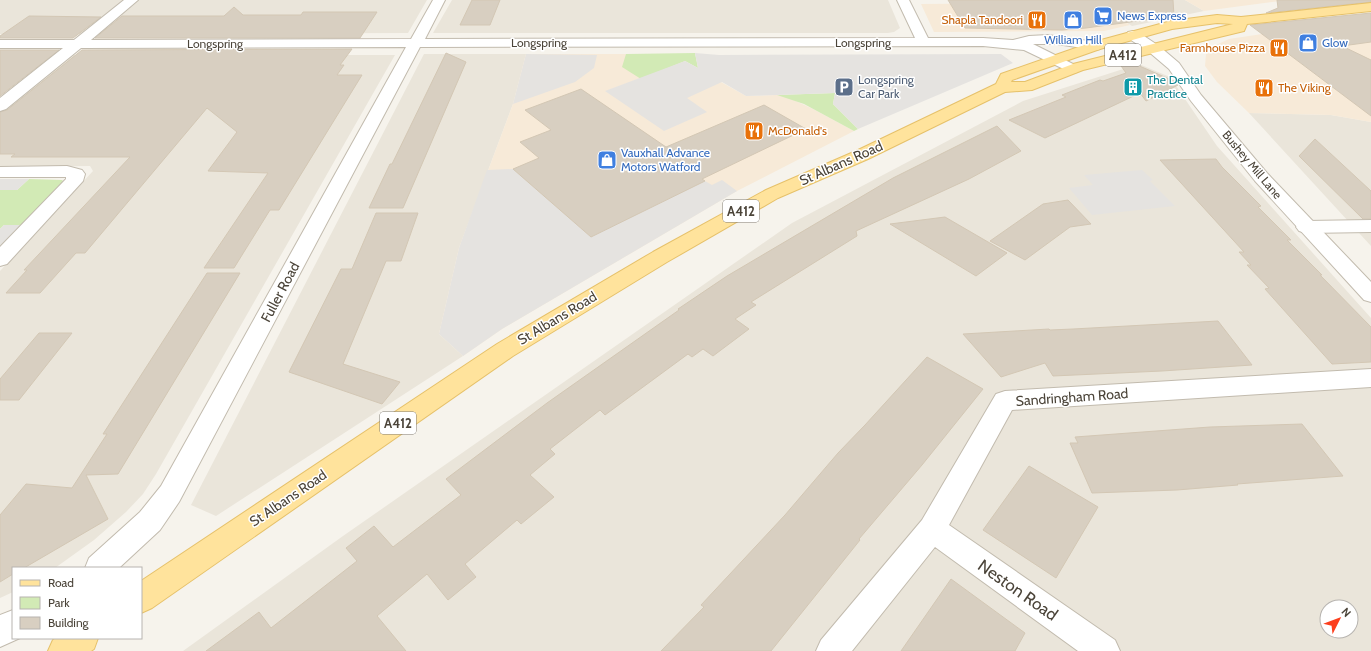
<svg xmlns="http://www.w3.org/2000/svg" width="1371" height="651" font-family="Cabin,sans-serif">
<rect width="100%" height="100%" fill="#f6f3ec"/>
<path fill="#eae5da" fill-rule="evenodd" d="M0 0H126L83 34H0Z
M138 0H427L408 33 96 34Z
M452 0H888L900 28 894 32 888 33H433Z
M1091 0H1185L1204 11 1132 26Z
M424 54H526L513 104 459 248 439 334 463 356 216 516 191 505Z
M70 55H395L156 474 143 494 126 512 94 540 55 568H13V592L0 598V271L93 171 90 166 0 167V113Z
M1139 64 1170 77 1217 146 1371 318V651H183L343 536 792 223 1023 101ZM1327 607H1351V631H1327Z
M1249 113 1331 115 1371 122V246Z"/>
<path fill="#f7ead8" d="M1091 0 1130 25 1104 31 934 32 921 4 1035 3Z
M1185 0H1288L1204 11Z
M1371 19V122L1331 115 1249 113 1217 82 1205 66 1206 54 1214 46 1229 39 1322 25Z
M526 54H671L746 96 777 95 787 97 813 109 854 131 737 191 502 329 463 356 439 334 459 248 513 104Z"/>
<path fill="#d2eab5" d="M695 53 698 68 685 61 641 79 622 67 626 54Z
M835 93 833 104 858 129 854 131 804 104 777 95Z
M29 179 62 180 66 184 25 225H4L0 229V190H17Z"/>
<path fill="#e5e3e0" d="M695 53 719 55 1001 54 1013 63 858 129 833 104 835 93 746 96 722 82 687 98 707 112 664 131 605 91 685 61 698 68Z
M526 54 597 55 594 68 575 82 513 104Z
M513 169 591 237 705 181 712 185 722 180 737 191 502 329 463 356 439 334 459 248 487 170Z
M1142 170 1153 180 1150 181 1175 206 1092 215 1069 188 1093 185 1084 175Z
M0 179H29L17 190H0Z
M4 225H25L0 250V229Z"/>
<path fill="#d8cfc1" stroke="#d3c7b4" d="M472 0H500L490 25H460Z
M948 0H1173L1174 16 1086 28 1062 30 965 28Z
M1277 0H1371V2L1266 13 1278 8Z
M234 7 243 15H301L303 12H377L360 38H95L122 16H224Z
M1371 13V42L1342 46 1371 60V116L1250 25Z
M29 16 101 17 73 38H0V36Z
M352 49 340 65H344L337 75H362L279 210H270L234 268H204L268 173 208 171 237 132 207 108 85 253H76L40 293H6L27 270H24L130 157H11L15 154H0V112L7 110 82 50Z
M0 50H59L0 96Z
M446 53 466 62 403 208H369L390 164H392Z
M1128 61 1176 82 1178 85 1146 101 1140 93 1045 138 1009 120 1066 97 1062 95 1100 80 1103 81 1126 73 1119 63Z
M581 89 666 147 764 105 806 129 702 179 705 181 591 237 513 169 539 158 520 142 551 130 525 110Z
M997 126 1021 151 969 179 856 231 857 236 751 302 756 305 735 319 749 329 713 356 703 349 692 357 688 354 605 415 600 410 550 449 555 454 530 475 554 497 521 524 517 520 465 564 476 577 448 600 427 574 377 616 406 651H206L259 612 271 628 357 561 346 548 374 526 393 547 461 495 446 479 547 403 679 310 678 309 727 276 893 178Z
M1315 139 1371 191V219H1363L1299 156Z
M1216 159 1222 167 1261 206 1258 207 1291 240H1287L1322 275H1320L1371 327V362L1332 364 1265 289 1269 288 1247 265H1251L1239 252H1244L1160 160Z
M1068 200 1091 224 1070 227 1025 260 990 241 1043 204Z
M376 213H418L401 261H386L343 364 400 382 382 404 289 372 341 269H352Z
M945 217 1007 253 976 276 890 224Z
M207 273H240L118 474 86 475 108 519 24 568H13V574L0 582V515L26 484 72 488 107 434H103Z
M1218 321 1252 365 1162 371 1053 376 1045 363 1001 377 963 334 1049 329 1050 330 1073 329Z
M39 333H72L19 400H0V379Z
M927 357 983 389 922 465 859 539 860 540 771 651H661L704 607 701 605 785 515 838 453 865 425Z
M1302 424 1343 476 1237 484 1238 485 1177 490 1092 493 1070 443H1078L1075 437 1210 427Z
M1029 466 1098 507 1056 578 983 530Z
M951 579 1025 633 1015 651H901Z"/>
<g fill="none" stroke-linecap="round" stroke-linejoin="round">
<defs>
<path id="minor" d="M124 0H138L91 40 411 39 433 0H445L425 39 915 38 897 0H909L928 38H983L1013 40 1029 36 1048 35 1095 42 1100 43 1102 46 1100 49 1095 50 1057 44H1033L1077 66 1079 69 1077 72 1072 73 1024 50 983 46 420 47 179 502 160 530 119 568H85L89 558 140 512 161 486 406 47 81 48 6 109 0 111V98L63 48H0V40H74Z
M67 166 82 170 85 174 83 181 7 264 0 266V247L66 179V177H0V167Z
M1371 220V232L1306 233 1299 231 1296 227 1299 223 1306 221Z
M1371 369V387L1012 410 949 525 1115 640 1120 651H1078L935 547 852 651H816L821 640 922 520 996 394 1005 391Z
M13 610V638H20L0 647V615Z"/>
<path id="tertiary" d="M1133 31 1138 32 1159 46 1179 63 1201 95 1267 173 1371 282V302L1364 300 1255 181 1191 101 1169 69 1149 52 1128 38 1126 35 1128 32Z"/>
<path id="primary" d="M1371 3V11L1247 24 1244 31 1083 70 1032 90 1005 92 868 159 778 198 667 262 513 356 152 608 141 613V581L497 344 653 252 766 190 856 151 996 84 1001 74 1090 43 1171 21 1217 15 1241 17ZM1217 23 1233 24 1073 64 1025 82H1011L1012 80 1100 49 1172 29Z
M56 638H98L94 649 91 651H48L53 640Z"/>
</defs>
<use href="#minor" stroke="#c2bbae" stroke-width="2"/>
<use href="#tertiary" stroke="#c2bbae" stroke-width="2"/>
<use href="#primary" stroke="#e6c16a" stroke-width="2"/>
<use href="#minor" fill="#fff" fill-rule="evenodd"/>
<use href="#tertiary" fill="#fff" fill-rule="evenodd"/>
<use href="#primary" fill="#ffe39c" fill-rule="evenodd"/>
</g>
<defs>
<symbol id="supermarket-square" viewBox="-11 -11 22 22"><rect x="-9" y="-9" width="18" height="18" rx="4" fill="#3f7fe0" stroke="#fff"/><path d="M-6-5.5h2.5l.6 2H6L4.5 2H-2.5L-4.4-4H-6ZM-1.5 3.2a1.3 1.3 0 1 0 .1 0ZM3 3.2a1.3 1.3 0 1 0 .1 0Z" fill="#fff"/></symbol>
<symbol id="restaurant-square" viewBox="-11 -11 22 22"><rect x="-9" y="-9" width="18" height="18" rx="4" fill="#e8710a" stroke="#fff"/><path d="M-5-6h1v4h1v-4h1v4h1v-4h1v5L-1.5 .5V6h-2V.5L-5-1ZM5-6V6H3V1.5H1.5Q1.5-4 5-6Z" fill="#fff"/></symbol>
<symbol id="shop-square" viewBox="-11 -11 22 22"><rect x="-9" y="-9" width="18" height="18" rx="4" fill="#3f7fe0" stroke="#fff"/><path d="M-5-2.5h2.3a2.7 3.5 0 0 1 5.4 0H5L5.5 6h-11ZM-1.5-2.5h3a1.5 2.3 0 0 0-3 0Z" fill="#fff"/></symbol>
<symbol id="parking-square" viewBox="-11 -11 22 22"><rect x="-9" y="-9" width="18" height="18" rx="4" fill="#5c6f8a" stroke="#fff"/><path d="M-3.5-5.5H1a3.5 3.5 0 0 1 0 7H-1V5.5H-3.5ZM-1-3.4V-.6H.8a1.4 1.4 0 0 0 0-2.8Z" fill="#fff"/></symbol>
<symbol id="building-square" viewBox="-11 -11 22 22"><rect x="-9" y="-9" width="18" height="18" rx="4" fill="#0f9aa8" stroke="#fff"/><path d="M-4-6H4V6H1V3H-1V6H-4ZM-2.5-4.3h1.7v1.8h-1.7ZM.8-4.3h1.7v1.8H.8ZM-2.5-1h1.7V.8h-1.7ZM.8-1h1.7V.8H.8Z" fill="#fff"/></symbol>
</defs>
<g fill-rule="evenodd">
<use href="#supermarket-square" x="1092" y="5" width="22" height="22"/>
<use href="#restaurant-square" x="1026" y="9" width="22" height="22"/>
<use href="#shop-square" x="1062" y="9" width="22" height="22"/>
<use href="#shop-square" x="1297" y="32" width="22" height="22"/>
<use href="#restaurant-square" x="1268" y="37" width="22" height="22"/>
<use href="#parking-square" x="833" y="76" width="22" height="22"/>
<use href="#building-square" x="1122" y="76" width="22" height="22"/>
<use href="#restaurant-square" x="1253" y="77" width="22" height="22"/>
<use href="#restaurant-square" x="743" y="120" width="22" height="22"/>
<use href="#shop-square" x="596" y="149" width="22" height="22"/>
</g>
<g text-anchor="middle" stroke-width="3" stroke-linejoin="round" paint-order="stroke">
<g font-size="12" fill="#366cbe" stroke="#fff" text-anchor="start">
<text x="1117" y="20">News Express</text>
<text x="1073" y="44" text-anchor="middle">William Hill</text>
<text x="1322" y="47">Glow</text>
<text x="621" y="157">Vauxhall Advance<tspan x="621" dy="14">Motors Watford</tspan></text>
</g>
<g font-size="12" fill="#c56008" stroke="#fff" text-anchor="end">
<text x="1023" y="24">Shapla Tandoori</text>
<text x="1265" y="52">Farmhouse Pizza</text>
<text x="1278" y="92" text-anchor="start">The Viking</text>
<text x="768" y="135" text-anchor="start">McDonald's</text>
</g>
<g font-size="12" fill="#4b4439" stroke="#fff">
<text x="539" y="47">Longspring</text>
<text x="863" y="47">Longspring</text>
<text x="215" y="48">Longspring</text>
<text transform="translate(1252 165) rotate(50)" y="4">Bushey Mill Lane</text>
</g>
<g font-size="12" fill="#4e5e75" stroke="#fff" text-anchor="start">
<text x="858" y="84">Longspring<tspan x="858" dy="14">Car Park</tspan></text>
</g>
<g font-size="12" fill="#0d838f" stroke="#fff" text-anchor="start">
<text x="1147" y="84">The Dental<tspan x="1147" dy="14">Practice</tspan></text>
</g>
<g fill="#fff" stroke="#817c74" stroke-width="1">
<rect x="1105" y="44" width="36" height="22" rx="3"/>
<rect x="723" y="200" width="36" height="22" rx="3"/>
<rect x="380" y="412" width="36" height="22" rx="3"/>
</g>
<g font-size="13" font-weight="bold" fill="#4b4439">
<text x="1123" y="60">A412</text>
<text x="741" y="216">A412</text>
<text x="398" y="428">A412</text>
</g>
<g font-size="14" fill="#4b4439" stroke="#fff">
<text transform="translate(841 163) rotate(-24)" y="5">St Albans Road</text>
<text transform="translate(280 292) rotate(-62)" y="5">Fuller Road</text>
<text transform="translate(557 318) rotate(-31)" y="5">St Albans Road</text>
<text transform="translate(1072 397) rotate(-4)" y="5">Sandringham Road</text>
<text transform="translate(288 498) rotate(-34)" y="5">St Albans Road</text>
</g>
<g font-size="17" fill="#4b4439" stroke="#fff">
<text transform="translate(1018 590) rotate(35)" y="6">Neston Road</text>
</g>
</g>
<rect x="12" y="567" width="130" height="72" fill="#ffffff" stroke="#b7b4b0"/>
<rect x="20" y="580" width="20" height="6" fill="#ffe39c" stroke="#b7b4b0"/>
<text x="48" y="587" font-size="12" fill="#4b4439">Road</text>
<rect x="20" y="597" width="20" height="12" fill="#d2eab5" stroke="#b7b4b0"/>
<text x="48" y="607" font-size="12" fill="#4b4439">Park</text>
<rect x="20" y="617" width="20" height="12" fill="#d8cfc1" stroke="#b7b4b0"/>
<text x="48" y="627" font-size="12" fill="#4b4439">Building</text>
<g transform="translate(1339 619) rotate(48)"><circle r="19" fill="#ffffff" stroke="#b7b4b0"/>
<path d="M0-3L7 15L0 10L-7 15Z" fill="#fc3f1d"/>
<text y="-6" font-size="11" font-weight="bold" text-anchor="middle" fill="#4b4439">N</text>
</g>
</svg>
